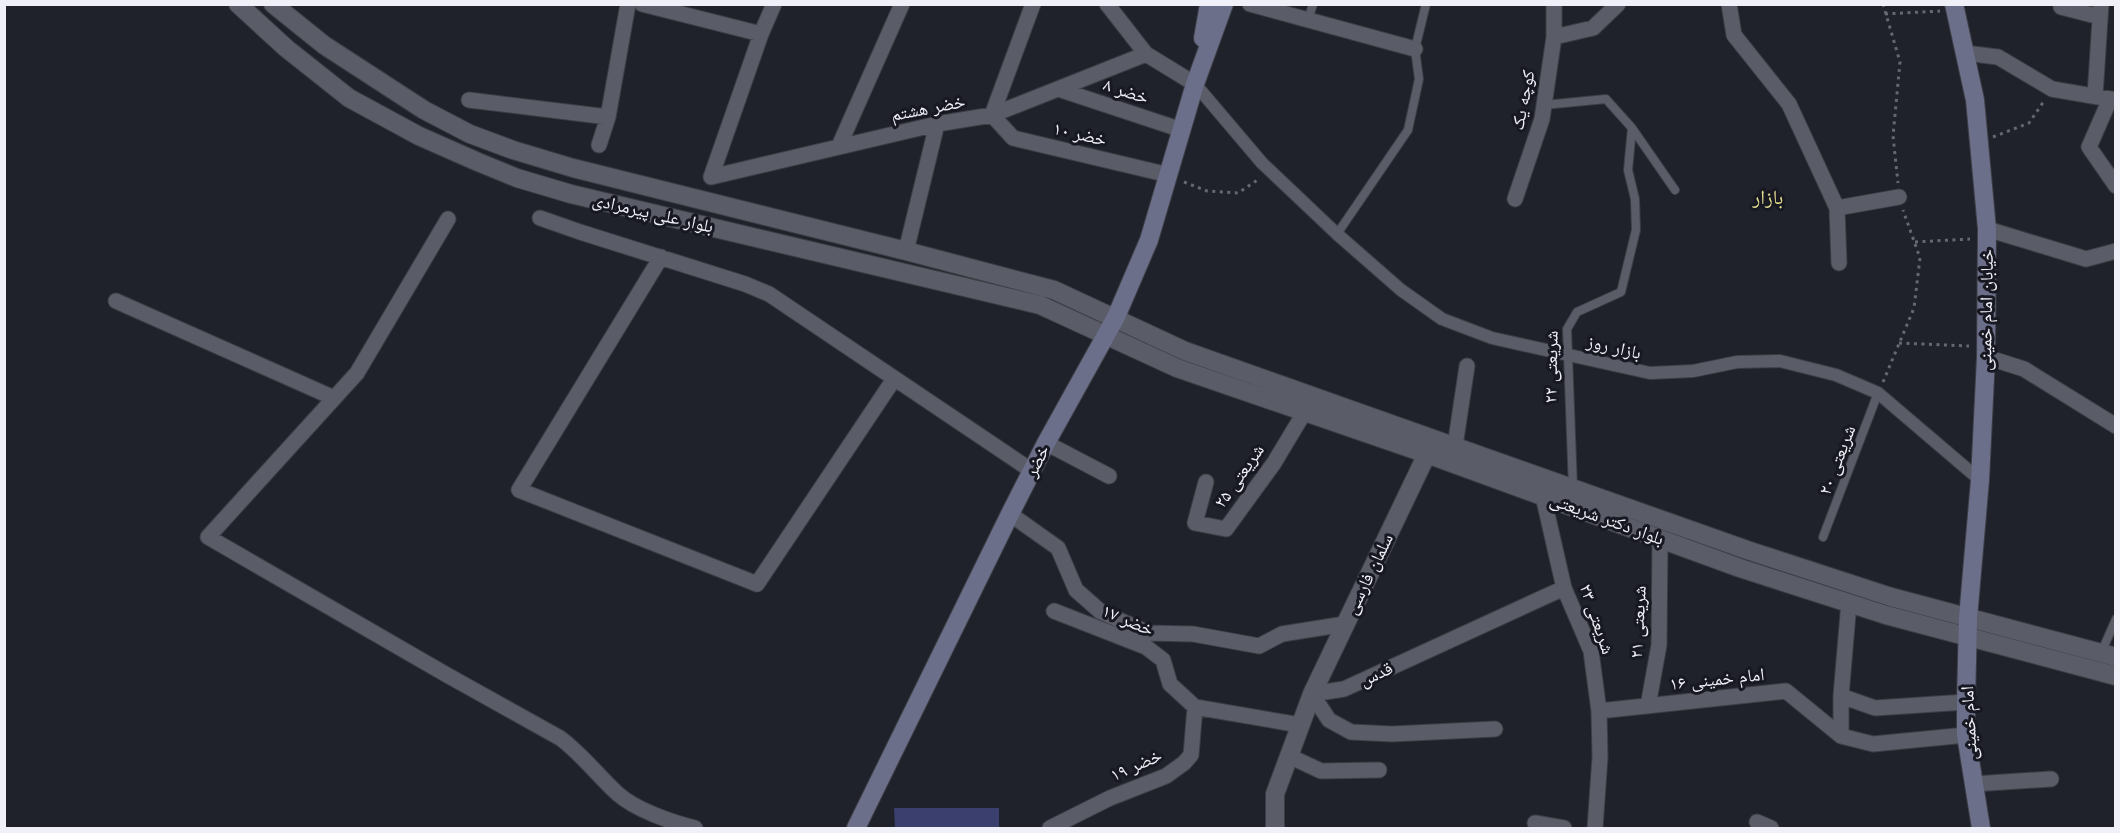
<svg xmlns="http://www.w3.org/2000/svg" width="2120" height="833" font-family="'Libre Baskerville','Noto Naskh Arabic',serif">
<rect width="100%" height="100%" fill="#20222b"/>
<path fill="#3b3f6e" d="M894 808H999V828H895Z"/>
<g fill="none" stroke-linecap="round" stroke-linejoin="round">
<defs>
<path id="service" d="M1308 20 1313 4
M1544 105 1606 99 1632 128 1628 170 1635 199 1636 230 1621 292 1577 312 1567 329 1573 488
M1632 128 1675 190
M1337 234 1408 130 1419 79 1415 49 1426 4
M1823 537 1878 393
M2101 653 2116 619"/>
<path id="pedestrian" d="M1195 84 1262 163 1337 234 1401 290 1442 319 1492 338 1650 373 1693 371 1737 362 1780 361 1836 375 1878 393 1980 480"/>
<path id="minor" d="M642 4 761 34
M1033 4 992 115 1013 138 1169 175
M1107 4 1146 54 1195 84
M1250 4 1415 49
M1729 4 1734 35 1789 104 1837 208 1839 263
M2061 7 2100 17
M1554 37 1593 28 1618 4
M1965 53 1998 57 2052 89 2116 100
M1058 89 1182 130
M2095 96 2101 4
M2110 99 2089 147 2116 186
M469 100 608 117
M599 145 608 117 628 4
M839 146 902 4
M711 177 937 124 992 115 1146 54
M711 177 761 34 774 4
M1515 199 1542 119 1554 37V4
M1837 208 1899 197
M540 218 580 232 745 284 769 294 1032 471
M448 219 357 373 208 537 447 675 560 738C582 754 598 776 618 794 636 810 671 822 695 828
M1987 229 2086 259 2116 251
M906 251 937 124
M661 257 519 490 757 584 894 379
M116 301 334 398
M1986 357 2024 369 2116 426
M1046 443 1109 476
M1455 446 1467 366
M1206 482 1195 523 1226 529 1274 463 1304 413
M1543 496 1564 588 1591 651 1599 711 1600 757 1595 828
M1010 514 1058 548 1076 590 1101 612 1149 633 1193 634 1259 646 1282 634 1345 624
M1054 611 1146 647 1163 660 1170 684 1195 707
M1841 696 1875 708 1966 702
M1648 706 1659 645 1660 539
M1195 707 1300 725
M1599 711 1786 691 1841 736 1873 744 1966 735
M1495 729 1392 734 1351 732 1329 720 1312 694 1344 689 1564 588
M1841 736V696L1849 602
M1289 756 1321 771 1379 770
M1974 784 2051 779
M1757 822 1771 828
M1535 823 1564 828
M1050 828 1110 798 1166 776 1184 763 1191 755 1195 707"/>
<path id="tertiary" d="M238 4 286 48 349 98 419 136 478 162 517 178 571 194 1040 305 1177 368 1427 454 1740 568 1886 615 2116 676
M273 4 324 45 424 110 470 134 513 150 573 168 906 251 1054 290 1185 351 1747 550 1891 597 2116 657
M1275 828V794L1312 694 1427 454"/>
<path id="secondary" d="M1954 4 1975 100 1987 229 1986 357 1980 480 1968 618 1966 702V735L1981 828
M1203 38 1209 4
M856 828 1010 514 1046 443 1116 317 1149 240 1195 84 1224 4"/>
</defs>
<use href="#service" stroke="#3d3e45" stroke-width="10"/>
<use href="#pedestrian" stroke="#3d3e45" stroke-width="14"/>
<use href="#minor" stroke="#3d3e45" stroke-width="17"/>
<use href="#tertiary" stroke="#3d3e45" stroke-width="20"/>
<use href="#secondary" stroke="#3d3e45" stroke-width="20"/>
<path stroke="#666770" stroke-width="3" stroke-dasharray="3 4.5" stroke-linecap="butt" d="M1883 4 1900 62 1893 136 1898 183
M1885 14 1940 11
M1993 137 2029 123 2044 101
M1184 182 1207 191 1238 193 1259 179
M1915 242 1970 239
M1899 343 1969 346
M1883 382 1914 308 1920 258 1903 210"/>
<use href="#service" stroke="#5a5c67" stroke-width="8"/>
<use href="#pedestrian" stroke="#5a5c67" stroke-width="12"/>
<use href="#minor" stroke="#5a5c67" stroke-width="15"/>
<use href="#tertiary" stroke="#5a5c67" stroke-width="18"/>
<use href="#secondary" stroke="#6b6f8a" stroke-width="18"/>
</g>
<g text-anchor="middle" stroke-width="6" stroke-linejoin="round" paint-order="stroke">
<g font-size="18" fill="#f0f1f8" stroke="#171821">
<text transform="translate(1126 91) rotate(18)" y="6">خضر ۸</text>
<text transform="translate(1523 100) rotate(-79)" y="6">کوچه یک</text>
<text transform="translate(928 108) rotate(-11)" y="6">خضر هشتم</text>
<text transform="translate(1080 134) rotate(13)" y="6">خضر ۱۰</text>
<text transform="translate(653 213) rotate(13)" y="6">بلوار علی پیرمرادی</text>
<text transform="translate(1986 310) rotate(-89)" y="6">خیابان امام خمینی</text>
<text transform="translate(1614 347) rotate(13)" y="6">بازار روز</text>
<text transform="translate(1551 367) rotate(-89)" y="6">شریعتی ۲۲</text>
<text transform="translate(1837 460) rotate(-69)" y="6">شریعتی ۲۰</text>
<text transform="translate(1037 461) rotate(-63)" y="6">خضر</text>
<text transform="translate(1239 476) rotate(-55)" y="6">شریعتی ۲۵</text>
<text transform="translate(1607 519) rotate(20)" y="6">بلوار دکتر شریعتی</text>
<text transform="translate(1369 574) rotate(-64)" y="6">سلمان فارسی</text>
<text transform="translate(1597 619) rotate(71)" y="6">شریعتی ۲۳</text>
<text transform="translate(1128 620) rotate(23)" y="6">خضر ۱۷</text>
<text transform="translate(1638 622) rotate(-87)" y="6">شریعتی ۲۱</text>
<text transform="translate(1376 674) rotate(-25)" y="6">قدس</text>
<text transform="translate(1717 679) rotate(-6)" y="6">امام خمینی ۱۶</text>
<text transform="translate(1969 723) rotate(-93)" y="6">امام خمینی</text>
<text transform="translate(1136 765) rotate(-24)" y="6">خضر ۱۹</text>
</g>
<g font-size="20" fill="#e6df90" stroke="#171821">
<text x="1768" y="204">بازار</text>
</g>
</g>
<rect width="2120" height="833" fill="none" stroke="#f0f1f8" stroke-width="12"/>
</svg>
